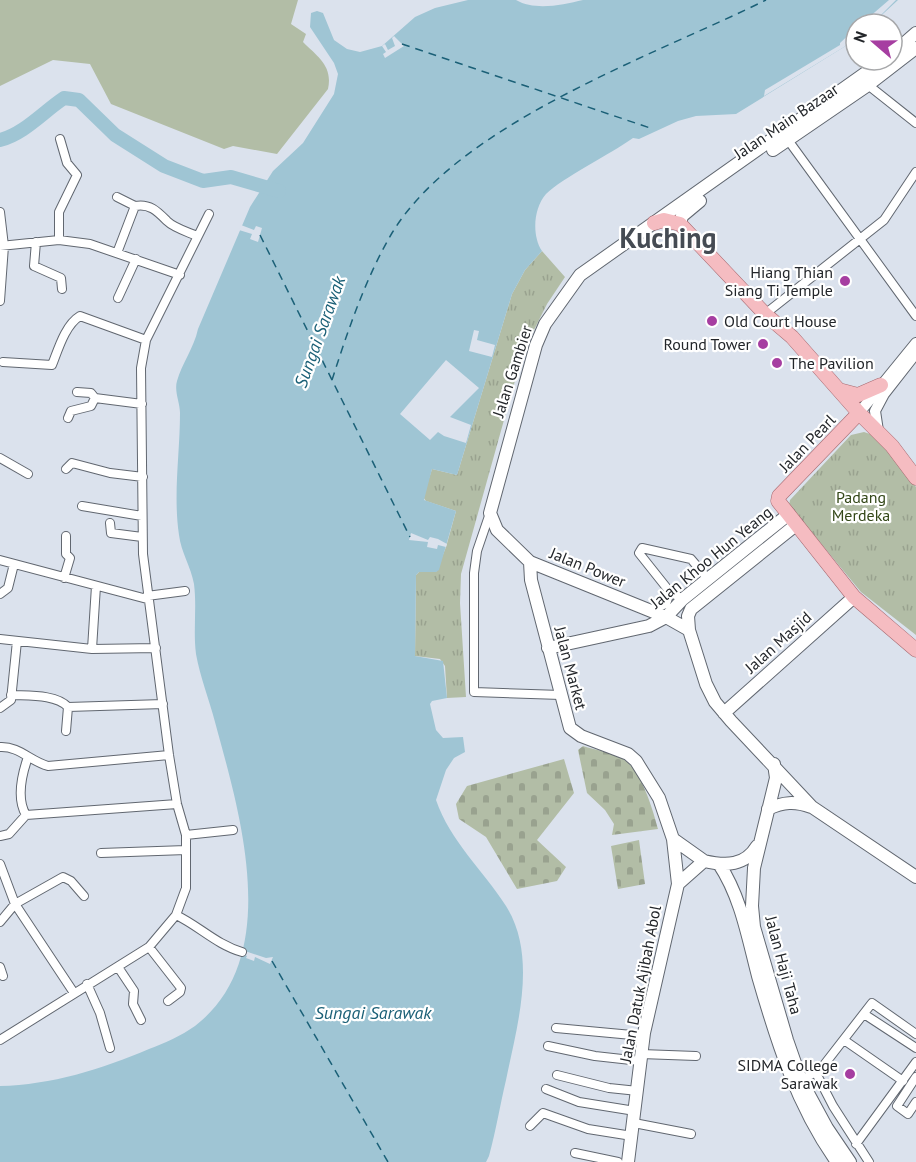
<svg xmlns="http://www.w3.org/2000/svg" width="916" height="1162" font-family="'PT Sans',sans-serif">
<defs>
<pattern id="cemetery-stones" width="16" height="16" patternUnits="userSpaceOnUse" patternTransform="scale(1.5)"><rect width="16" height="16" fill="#b2bda6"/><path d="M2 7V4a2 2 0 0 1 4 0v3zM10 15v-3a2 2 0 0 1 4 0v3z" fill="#99a28f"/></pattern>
<pattern id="park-tufts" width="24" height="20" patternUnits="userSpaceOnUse" patternTransform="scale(1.5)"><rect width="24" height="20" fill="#b2bda6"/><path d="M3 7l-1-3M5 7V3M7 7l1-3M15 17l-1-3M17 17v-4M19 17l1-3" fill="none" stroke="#99a28f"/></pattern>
</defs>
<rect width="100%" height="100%" fill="#dbe2ed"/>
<path fill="#b2bda6" d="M0 0H298L291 24 306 34 303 42C318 57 333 66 328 89L277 154 233 146 224 149 111 104 90 64 53 60 0 86Z"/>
<path fill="url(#cemetery-stones)" d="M583 746C595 750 611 752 623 759 641 769 653 810 658 829L612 835 614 824 605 810 587 793 578 750Z
M564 759 574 793 537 840 566 867 557 881 517 889 486 837 459 819 456 804 467 786Z
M639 840 645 884 618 889 611 846Z"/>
<path fill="url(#park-tufts)" d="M542 251 565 277 547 304 523 352 461 574 460 603 466 697 447 698 445 666 440 659 415 656 416 575 419 572H436L446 547 456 511 426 501 423 497 432 469 457 475 512 294 525 270Z
M864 432 876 436 916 487V635L861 592 789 505 790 500 851 435Z"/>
<path fill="#9fc5d4" d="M468 0H516C535 11 562 5 583 0H898L872 24H856V37L844 47 736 114 696 116 678 121 639 139 633 138C611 154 562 178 546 194 533 209 532 236 542 251L525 270 512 294 457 475 432 469 424 500 456 511 439 570 436 572H419L416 575 415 656 443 661 447 698 432 701 430 704 436 730 443 738 463 737 465 752 454 758 446 770 436 800C450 841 483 870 506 906 538 957 517 1026 506 1080 500 1105 496 1131 489 1156L486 1162H0V1086C51 1085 102 1069 149 1049 165 1043 181 1036 195 1026 285 957 239 811 215 722 209 699 200 677 196 654 193 631 197 607 194 584 191 567 181 552 179 535 173 495 180 453 180 413 180 403 174 391 177 381 182 363 194 348 198 329L250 207 273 171 303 143 334 94 338 74 334 63 310 27 311 13 317 11 323 13 334 40 347 49 360 52 382 46 415 17 435 8Z"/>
<path fill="#dbe2ed" d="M889 0H896L875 21 861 24Z
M856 28V37L844 47 764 96 765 90 840 45V43Z
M394 36 404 46 385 58 383 54 386 52 382 46 385 44 388 50 395 46 392 38Z
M241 225 254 230 256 226 262 228 258 242 250 239 252 234 239 230Z
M474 330 479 331 477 340 495 345 492 357 469 351Z
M446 360 479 388 450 417 471 425 466 443 444 436 438 432 430 440 400 414Z
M411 533 428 540 430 537 438 539 447 544 446 547 438 545 437 549 427 547 428 542 409 540Z
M242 950 266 958 273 957 270 964 255 957 254 961 246 958 247 956 241 953Z"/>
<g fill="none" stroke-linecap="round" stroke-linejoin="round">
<path stroke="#9fc5d4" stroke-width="14" d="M0 140C24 134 43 112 64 98L79 100 115 135 164 166 203 181 231 177 279 191"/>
<path stroke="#1b6077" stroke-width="1.5" stroke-dasharray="8 6" stroke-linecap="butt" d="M402 44 653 129
M260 235 410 537
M332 380C348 330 366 277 392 233 459 123 653 56 766 0
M272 961 388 1162"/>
<defs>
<path id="minor" d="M868 85 916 123
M788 140 916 316
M117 197 135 206 117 253
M135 206C150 203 158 212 167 221 174 228 188 232 197 236
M59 240V212L77 175 67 163 60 139
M36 242 34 266 61 278 62 289
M0 246 59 240 90 244 180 275
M118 298 136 259
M0 301 4 246 0 212
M765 314 884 220 916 172
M3 362 52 365C58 350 65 325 80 316L146 340
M77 392 91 393 95 398
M68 418 71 411 91 406 95 398 142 404
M0 458 28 474
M66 469 72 463 110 473 143 477
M82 506 142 516
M490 513 477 551 474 573V692L561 695
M110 523 111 533 142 537
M0 560 147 599
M64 578 70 558 66 554V536
M0 594 8 588 14 564
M147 596 185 591
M683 599 670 592 639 553 642 548 691 559 708 579
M650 610 666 604 670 592
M0 639 92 649 156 648
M92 649 96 586
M11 695C28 696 56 694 68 707
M0 708 11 700 17 641
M66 731 68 707 163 704
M0 747C19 746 30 761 48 766L169 755
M26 815C16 798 22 774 28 757
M186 835 233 830
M0 836 9 834 26 815 177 804
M101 853 186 850
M0 864 15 904 74 993
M176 915C199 926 217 945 242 952
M0 922 15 904 63 877 71 881 84 896
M149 947 181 988 180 992 168 1001
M0 967 3 976
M118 967 134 991 133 1004 141 1020
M87 984 100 1013 110 1048
M864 1014 916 1048
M556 1028 643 1036
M0 1040 149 947 176 915 186 888V835L177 804 169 755 143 554 141 368 146 340 209 214
M844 1040 903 1081
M548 1046 595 1056 640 1061
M641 1054 696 1056
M816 1073 833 1106 869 1162
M557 1075 609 1088 638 1091
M916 1077 897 1106 908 1114 916 1102
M801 1080 820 1070 872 1003 916 1034
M546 1089 579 1102 635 1111
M634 1123 691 1134
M530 1126 543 1113 588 1129 632 1136
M856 1144 916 1062
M575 1153 618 1162"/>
<path id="tertiary" d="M859 413 916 343
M878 431 875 411 884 394 916 353"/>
<path id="secondary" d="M892 54 916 33
M884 60 580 275 545 324 536 345 490 513 497 530 530 562 666 617 689 630 706 684 715 702 731 721 812 807 916 877
M773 150 868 85 916 48
M680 224 682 216 700 201
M530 562 531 580 570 728 581 736 628 754 636 761 659 798 673 839 704 861
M689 630 688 616 691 609 797 524
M548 648 649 626 666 617 683 599 789 514
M724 713 854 597
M774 764 776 778 754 868 752 906 754 927 787 1040 801 1080 827 1128 850 1162
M768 809C783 802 795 801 811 807
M719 864C741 897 748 938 758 976 777 1042 797 1106 837 1162
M678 884 704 861C726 866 745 866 757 846
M628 1162 644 1033 678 884 673 839"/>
<path id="primary" d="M654 223 664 220 680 224 765 314 792 337 859 413 892 446 916 478
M839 390 858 395 881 385
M859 413 779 496 778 501 854 597 916 650"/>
</defs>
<use href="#minor" stroke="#616770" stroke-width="10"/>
<use href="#tertiary" stroke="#616770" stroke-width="12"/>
<use href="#secondary" stroke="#616770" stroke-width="14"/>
<use href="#primary" stroke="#a76a71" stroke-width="15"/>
<use href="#minor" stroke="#fff" stroke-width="8"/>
<use href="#tertiary" stroke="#fff" stroke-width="10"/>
<use href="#secondary" stroke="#fff" stroke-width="12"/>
<use href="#primary" stroke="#f5bcc1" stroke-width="14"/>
</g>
<g fill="#a63ea1" stroke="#fff" stroke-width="2">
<circle cx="845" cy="281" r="6"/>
<circle cx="712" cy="321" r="6"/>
<circle cx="763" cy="344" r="6"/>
<circle cx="777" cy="363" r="6"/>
<circle cx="850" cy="1074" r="6"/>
</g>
<g text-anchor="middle" stroke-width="4.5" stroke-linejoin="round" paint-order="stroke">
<g font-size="16" fill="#23262a" stroke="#fff">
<text transform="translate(786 121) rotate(-34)" y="6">Jalan Main Bazaar</text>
<text transform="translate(512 371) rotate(-72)" y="6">Jalan Gambier</text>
<text transform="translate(807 443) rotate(-46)" y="6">Jalan Pearl</text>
<text transform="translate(711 557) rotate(-39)" y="6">Jalan Khoo Hun Yeang</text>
<text transform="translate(588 567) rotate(22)" y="6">Jalan Power</text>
<text transform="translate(778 642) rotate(-42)" y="6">Jalan Masjid</text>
<text transform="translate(571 668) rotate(75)" y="6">Jalan Market</text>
<text transform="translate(784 965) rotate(75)" y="6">Jalan Haji Taha</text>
<text transform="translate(640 984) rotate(-79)" y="6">Jalan Datuk Ajibah Abol</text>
</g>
<g font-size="16" fill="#23262a" stroke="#fff" text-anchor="end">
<text x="833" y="278">Hiang Thian<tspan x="833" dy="18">Siang Ti Temple</tspan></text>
<text x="724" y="327" text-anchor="start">Old Court House</text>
<text x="751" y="350">Round Tower</text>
<text x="789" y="369" text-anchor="start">The Pavilion</text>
<text x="838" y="1071">SIDMA College<tspan x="838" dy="18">Sarawak</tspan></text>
</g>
<g font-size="16" fill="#334718" stroke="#fff">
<text x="861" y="503">Padang<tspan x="861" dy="18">Merdeka</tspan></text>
</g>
<g font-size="18" font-style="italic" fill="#1b6077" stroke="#fff">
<text transform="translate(320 332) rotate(-70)" y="6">Sungai Sarawak</text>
<text x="373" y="1019">Sungai Sarawak</text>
</g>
<g font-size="28" font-weight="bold" fill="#454b53" stroke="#fff">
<text x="668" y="248">Kuching</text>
</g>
</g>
<g transform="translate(874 42) rotate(290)"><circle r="28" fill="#ffffff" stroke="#a7a8aa" stroke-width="1.5"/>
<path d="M0-4.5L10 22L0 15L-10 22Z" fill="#a63ea1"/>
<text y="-9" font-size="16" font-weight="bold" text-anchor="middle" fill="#23262a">N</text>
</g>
</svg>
